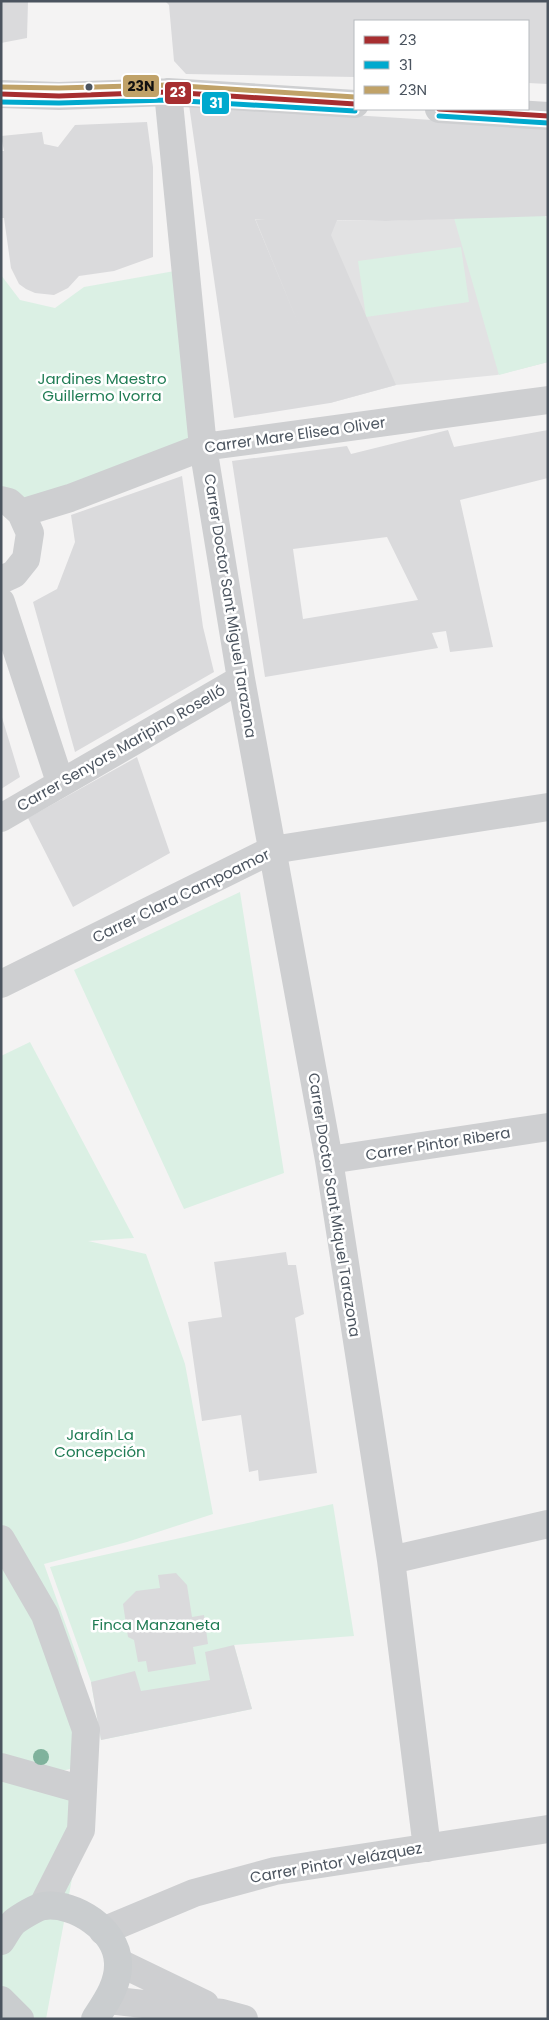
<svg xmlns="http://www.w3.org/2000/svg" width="549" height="2020" font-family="Poppins,sans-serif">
<rect width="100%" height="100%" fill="#f4f3f3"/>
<path fill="#e2e2e3" d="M454 218 548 224V362L497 375 396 385 330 403 255 219 386 221Z"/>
<path fill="#dbf0e4" d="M545 215 548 224V362L499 375 454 218Z
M461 247 469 302 366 317 358 261Z
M186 269 203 447 70 498 1 500V275L20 300 55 308 84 287Z
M240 892 284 1173 184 1209 74 970Z
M30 1042 134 1238 88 1241 146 1254 185 1364 213 1514 127 1542 44 1564 78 1659 95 1764 36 1776 83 1790 81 1830 46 2019H1V1056Z
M333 1504 354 1636 234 1645 252 1709 101 1740 91 1682 50 1567Z"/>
<path fill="#dadadc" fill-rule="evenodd" d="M1 1H28L27 38 1 43Z
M165 1H548V84L528 83V21H355V77L186 74 174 61 169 5Z
M189 105 548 127V216L386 221 337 220 331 235 396 385 330 403 234 418ZM255 219H265L256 220 301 330Z
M147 122 153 167V257L114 271 79 276 68 288 54 295 35 293 26 289 19 284 11 268 4 218H1V151H4L1 136 42 132 44 144 58 147 75 125Z
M448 430 454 447 548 430V478L460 500 493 647 450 652 446 631 432 633 438 648 265 677 232 461 347 446 351 454ZM387 537 418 600 303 619 293 549Z
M182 476 203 627 214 672 75 752 33 602 57 589 75 542 71 515Z
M1 714 20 777 1 789Z
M137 757 170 853 73 907 28 818Z
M286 1252 288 1265H296L304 1314 295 1318 317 1473 259 1481 258 1470 249 1472 241 1415 202 1421 188 1322 222 1317 214 1262Z
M176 1573 187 1585 192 1617 204 1615 208 1644 193 1647 196 1664 148 1672 146 1661 138 1662 134 1640 128 1637 123 1604 136 1591 160 1588 158 1575Z
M234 1645 252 1709 101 1740 91 1682 135 1671 141 1691 210 1680 205 1652Z"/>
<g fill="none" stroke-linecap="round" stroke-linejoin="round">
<path stroke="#cecfd1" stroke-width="28" d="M168 92 203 447 241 679 329 1160 391 1560 427 1848
M1 94 59 96 168 92 355 104
M439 109 548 116
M1 500 9 502 21 513 30 533 26 559 14 574 1 580
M21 513 70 498 203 447 548 400
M1 602 60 782
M1 818 241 679
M1 984 272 850 548 807
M329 1160 548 1127
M1 1539 45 1615 86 1730 81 1830 43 1905
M391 1560 548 1524
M1 1767 83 1790
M103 1931 194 1893 275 1871 548 1829
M118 1962 205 2004
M108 2000 222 2013 244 2019"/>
<path stroke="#cacdcf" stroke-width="28" d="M1 1941C5 1935 9 1927 14 1922 19 1918 38 1906 44 1906 75 1902 117 1930 118 1963 119 1984 106 2002 95 2019
M1 2000 20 2019"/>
<defs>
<path id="bus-1" d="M1 94 59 96 168 92 355 104
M439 109 548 116"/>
<path id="bus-2" d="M1 102 59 103 168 100 355 111
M439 116 548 123"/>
<path id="bus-3" d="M1 87 59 88 168 85 355 97"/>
</defs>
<use href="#bus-1" stroke="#fff" stroke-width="9"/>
<use href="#bus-2" stroke="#fff" stroke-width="9"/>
<use href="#bus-3" stroke="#fff" stroke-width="9"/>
<use href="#bus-1" stroke="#a72e30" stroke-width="5"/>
<use href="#bus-2" stroke="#00a9ce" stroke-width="5"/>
<use href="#bus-3" stroke="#c0a268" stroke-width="5"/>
</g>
<circle fill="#7fb29c" cx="41" cy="1757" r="8"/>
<circle fill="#4b545f" stroke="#fff" stroke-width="2" cx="89" cy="87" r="4.5"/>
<g text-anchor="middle" stroke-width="5" stroke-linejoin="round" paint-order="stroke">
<g font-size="15" fill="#207c54" stroke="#fff">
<text x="102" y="384">Jardines Maestro<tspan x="102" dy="17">Guillermo Ivorra</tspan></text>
<text x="100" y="1440">Jardín La<tspan x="100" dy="17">Concepción</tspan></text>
<text x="156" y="1630">Finca Manzaneta</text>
</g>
<g font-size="15" fill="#4b545f" stroke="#fff">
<text transform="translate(295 435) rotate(-8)" y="5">Carrer Mare Elisea Oliver</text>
<text transform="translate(230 606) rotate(81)" y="5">Carrer Doctor Sant Miguel Tarazona</text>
<text transform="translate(121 748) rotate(-30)" y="5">Carrer Senyors Maripino Roselló</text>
<text transform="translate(181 896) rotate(-26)" y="5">Carrer Clara Campoamor</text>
<text transform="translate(438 1144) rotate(-9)" y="5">Carrer Pintor Ribera</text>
<text transform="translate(334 1205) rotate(81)" y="5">Carrer Doctor Sant Miquel Tarazona</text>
<text transform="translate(336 1863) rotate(-10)" y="5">Carrer Pintor Velázquez</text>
</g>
</g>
<g stroke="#fff" stroke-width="2">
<rect x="122" y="74" width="38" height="24" rx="5" fill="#c0a268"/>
<rect x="164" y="81" width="28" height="24" rx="5" fill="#a72e30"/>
<rect x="201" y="91" width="29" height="24" rx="5" fill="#00a9ce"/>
</g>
<g font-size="14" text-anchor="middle" font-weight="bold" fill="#fff">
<text x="178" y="97">23</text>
<text x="216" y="108">31</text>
</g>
<g font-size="14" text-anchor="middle" font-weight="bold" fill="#111">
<text x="141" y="91">23N</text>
</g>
<rect width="549" height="2020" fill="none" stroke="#4b545f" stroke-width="5"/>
<rect x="354" y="20" width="175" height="90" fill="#ffffff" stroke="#b7bbbf"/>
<rect x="364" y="36" width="25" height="8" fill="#a72e30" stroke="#b7bbbf"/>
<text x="399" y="45" font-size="15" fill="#4b545f">23</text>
<rect x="364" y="61" width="25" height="8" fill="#00a9ce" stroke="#b7bbbf"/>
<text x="399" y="70" font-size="15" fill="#4b545f">31</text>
<rect x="364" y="86" width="25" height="8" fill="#c0a268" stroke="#b7bbbf"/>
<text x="399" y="95" font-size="15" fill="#4b545f">23N</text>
</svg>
